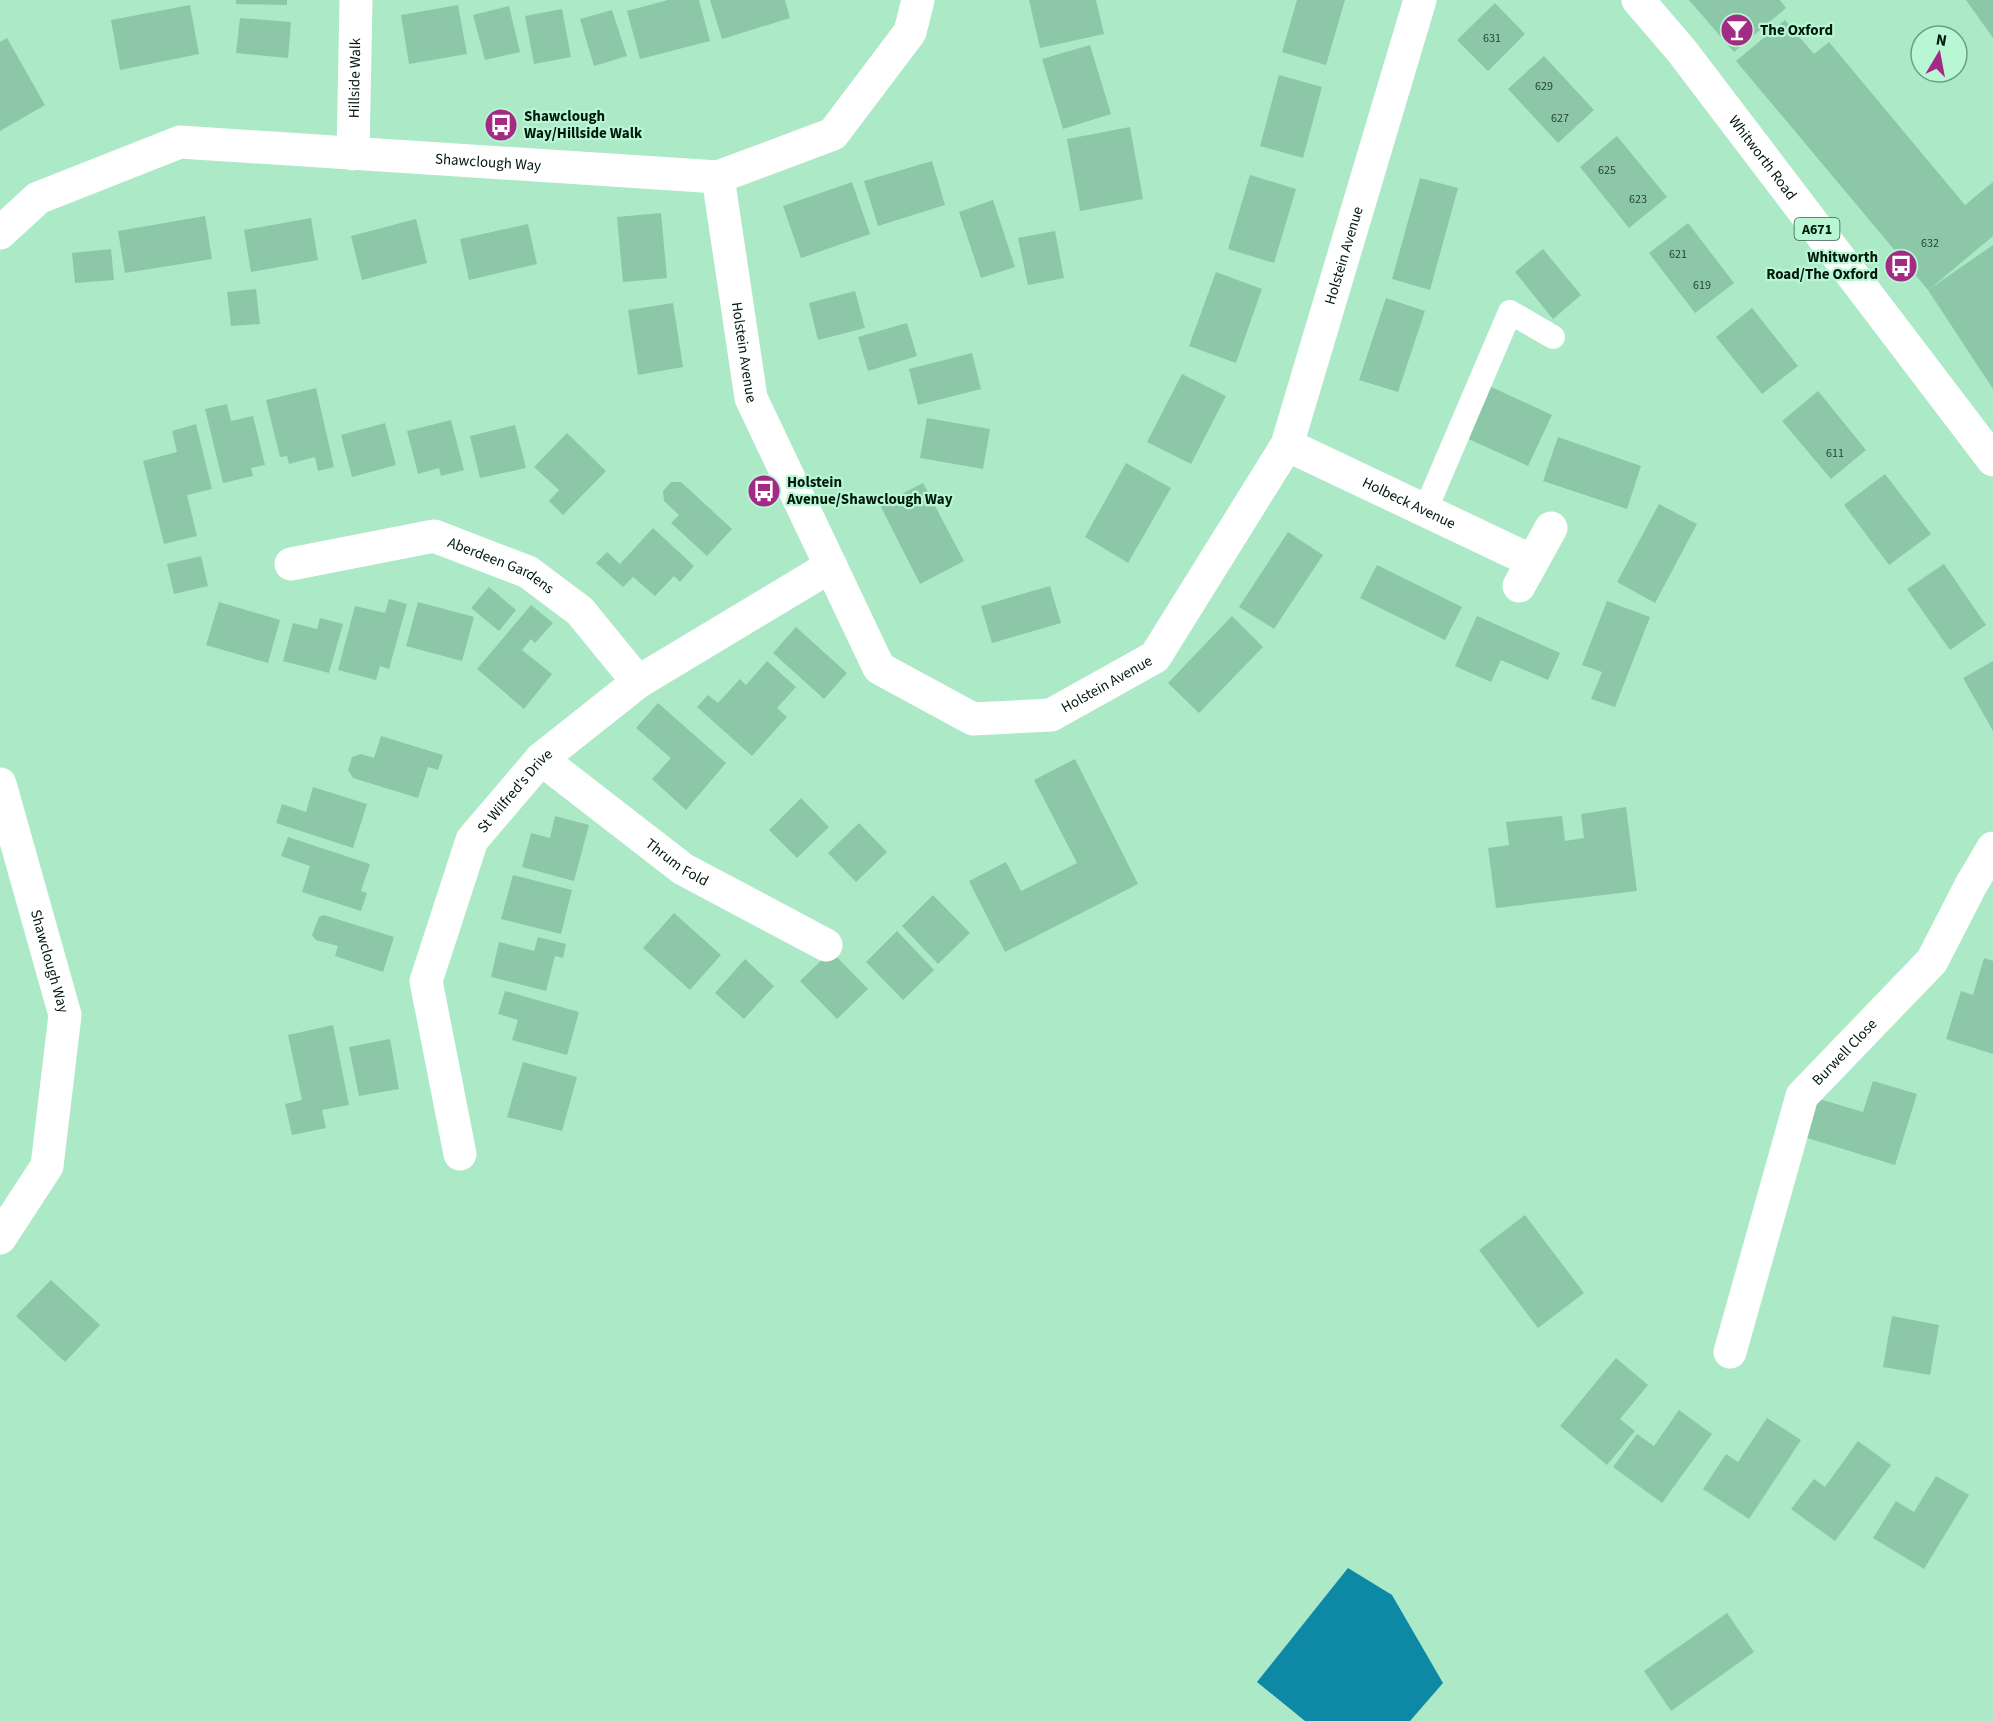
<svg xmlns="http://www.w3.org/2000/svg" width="1993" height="1721" font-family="'Source Sans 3',sans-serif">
<rect width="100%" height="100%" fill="#abe9c7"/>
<path fill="#0d89a6" d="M1348 1568 1392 1595 1443 1683 1410 1721H1305L1257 1682Z"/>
<path fill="#8cc8a8" d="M236 0H287V5L236 4Z
M668 0H699L710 41 640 59 627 11Z
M710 0H785L790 18 722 39Z
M1029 0H1096L1104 34 1040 48Z
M1297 0H1345L1326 65 1282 52Z
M1689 0H1780L1786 8 1734 52Z
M1966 0H1993V38Z
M1495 3 1525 34 1488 71 1457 40Z
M190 5 199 54 120 70 111 20Z
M458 5 467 54 409 64 401 15Z
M509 6 520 52 485 60 473 15Z
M562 9 571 57 534 64 525 16Z
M612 10 627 56 594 66 580 19Z
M240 18 291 22 288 58 236 53Z
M1785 20 1814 54 1829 42 1965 205 1993 182V236L1931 288 1993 245V389L1928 290 1736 61Z
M7 38 45 105 0 131V42Z
M1090 45 1111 114 1063 129 1042 59Z
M1544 56 1594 110 1558 143 1508 89Z
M1279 75 1322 87 1303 158 1260 146Z
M1130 127 1143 199 1080 211 1067 139Z
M1617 136 1667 197 1629 228 1580 167Z
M932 161 945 205 878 226 864 181Z
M1250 175 1296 189 1274 263 1228 249Z
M1420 178 1458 188 1430 290 1392 279Z
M852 182 870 234 801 258 783 206Z
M993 200 1015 267 981 278 959 212Z
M661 213 667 278 623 282 617 217Z
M205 216 212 259 125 273 118 231Z
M311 218 318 260 251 272 244 230Z
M416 219 427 263 362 280 351 236Z
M1688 223 1734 283 1695 313 1649 253Z
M528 224 537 264 469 280 460 239Z
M1055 231 1064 278 1028 285 1018 238Z
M111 249 114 280 75 283 72 253Z
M1543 249 1581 295 1553 319 1515 272Z
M1216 272 1262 289 1236 363 1189 346Z
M256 289 260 324 231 326 227 292Z
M855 291 865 328 818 340 809 303Z
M1386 298 1425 311 1398 392 1359 380Z
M673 303 683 367 638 375 628 310Z
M1752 308 1798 366 1762 394 1716 337Z
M907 323 917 356 868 371 858 337Z
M972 353 981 389 918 405 909 369Z
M1182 374 1226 396 1191 464 1147 442Z
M1487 385 1552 415 1528 466 1464 437Z
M316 388 334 467 318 471 315 457 289 464 287 456 280 457 266 400Z
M1818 391 1866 450 1831 479 1782 421Z
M227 404 231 421 253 416 265 465 251 468 253 476 223 483 205 409Z
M927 418 990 429 983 469 920 458Z
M451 420 464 470 441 476 439 468 418 474 407 431Z
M385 423 396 465 352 477 341 435Z
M196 424 212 489 187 495 197 536 164 544 143 461 177 452 172 431Z
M515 425 526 468 480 478 470 436Z
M567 433 606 471 563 515 549 501 559 490 534 467Z
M1558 437 1641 466 1627 509 1543 481Z
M1126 463 1171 488 1128 563 1085 537Z
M1885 474 1931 534 1889 565 1844 505Z
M671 482H681L732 529 707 556 671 523 679 515 664 501 663 491Z
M923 483 964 561 920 584 880 505Z
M1659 504 1697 524 1655 603 1617 582Z
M653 528 694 566 680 582 674 576 655 596 633 577 623 587 596 563 607 552 620 564Z
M1288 532 1323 555 1274 629 1239 607Z
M201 556 208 586 174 594 167 564Z
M1944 564 1986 625 1950 650 1907 589Z
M1377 565 1462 607 1445 640 1360 598Z
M1050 586 1061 623 992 643 981 606Z
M489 587 516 610 499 631 471 608Z
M389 599 407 604 389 669 380 666 376 680 338 670 355 606 385 613Z
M1607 601 1650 617 1615 707 1591 699 1602 672 1582 665Z
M219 602 280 620 268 663 206 645Z
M418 602 474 617 462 661 406 646Z
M531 605 553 623 535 643 531 639 522 650 552 674 524 709 477 669Z
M1232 616 1263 647 1199 713 1168 683Z
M1477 616 1560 653 1548 680 1501 660 1491 682 1455 666Z
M320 618 343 624 329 673 283 661 293 623 317 629Z
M796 627 847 673 824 699 773 653Z
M767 661 796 687 777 708 787 717 752 756 697 707 708 695 718 703 740 679 746 685Z
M1993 661V731L1963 678Z
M658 703 726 763 686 810 652 779 671 758 636 728Z
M381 736 443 755 438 770 428 767 418 798 353 778 348 770 352 757 361 754 374 758Z
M1075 759 1138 884 1005 952 969 881 1006 862 1021 891 1077 863 1034 780Z
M313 787 367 804 353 848 276 823 282 804 306 812Z
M801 798 829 827 797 858 769 830Z
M1626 807 1637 891 1496 908 1488 848 1509 845 1506 822 1562 816 1565 841 1584 838 1581 814Z
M555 816 589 825 574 881 522 867 531 833 550 838Z
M859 823 887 852 856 882 828 853Z
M288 837 370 864 361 891 367 893 361 911 302 892 310 866 281 856Z
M513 875 572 890 561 934 501 919Z
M933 895 970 933 938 964 902 926Z
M674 913 721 955 690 990 643 948Z
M324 915 394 937 383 972 335 956 338 946 316 940 312 935 319 917Z
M897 931 934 970 903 1000 866 962Z
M538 937 566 944 563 958 555 956 546 991 491 977 499 942 534 951Z
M831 951 868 989 837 1019 800 981Z
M1984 958 1993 961V1054L1946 1039 1961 991 1973 995Z
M745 959 774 986 744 1019 715 993Z
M505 991 579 1012 567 1055 512 1040 518 1020 498 1014Z
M333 1025 349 1105 322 1110 326 1128 292 1135 285 1104 302 1100 288 1035Z
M390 1039 399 1089 359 1096 349 1047Z
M523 1062 577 1077 562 1131 507 1117Z
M1873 1081 1917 1094 1895 1165 1804 1137 1816 1098 1863 1112Z
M1525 1215 1584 1293 1538 1328 1479 1250Z
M51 1280 100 1325 65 1362 16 1316Z
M1892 1316 1939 1325 1930 1375 1883 1367Z
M1616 1358 1648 1385 1620 1419 1635 1431 1607 1465 1560 1426Z
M1679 1410 1712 1434 1662 1503 1613 1467 1637 1434 1654 1446Z
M1767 1418 1801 1440 1749 1519 1703 1489 1726 1454 1738 1462Z
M1858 1441 1891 1465 1835 1541 1791 1509 1814 1479 1825 1487Z
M1936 1476 1969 1495 1924 1569 1873 1538 1896 1501 1914 1512Z
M1727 1613 1754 1652 1671 1711 1644 1671Z"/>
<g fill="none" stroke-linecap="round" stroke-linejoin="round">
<path stroke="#fff" stroke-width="24" d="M1425 511 1510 312 1553 337"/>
<g stroke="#fff" stroke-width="33">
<path id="s1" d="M353 154 356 0"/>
<path id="s2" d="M718 177 751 398 879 668 973 719 1051 715 1155 657 1287 445 1420 0"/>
<path id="s3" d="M0 233 38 198 180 142 718 177 833 134 910 32 918 0"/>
<path id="s4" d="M1287 445 1532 561"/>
<path id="s5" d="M291 564 434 536 528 572 580 611 638 682"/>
<path d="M1519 586 1551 528"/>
<path id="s6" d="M541 759 683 869 826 945"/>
<path id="s7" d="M0 784 65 1015 47 1166 0 1238"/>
<path id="s8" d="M460 1154 426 981 472 840 541 759 638 682 831 566"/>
<path id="s9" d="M1730 1352 1802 1096 1932 961 1971 885 1993 848"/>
</g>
<path stroke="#fff" stroke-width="33" id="s10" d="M1638 0 1681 50 1993 460"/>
</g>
<defs>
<symbol id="bar-disc" viewBox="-11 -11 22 22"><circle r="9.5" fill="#a32b83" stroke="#b8f6d4"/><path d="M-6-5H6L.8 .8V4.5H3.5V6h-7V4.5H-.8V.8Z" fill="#fff"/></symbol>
<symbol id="bus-disc" viewBox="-11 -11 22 22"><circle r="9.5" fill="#a32b83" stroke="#b8f6d4"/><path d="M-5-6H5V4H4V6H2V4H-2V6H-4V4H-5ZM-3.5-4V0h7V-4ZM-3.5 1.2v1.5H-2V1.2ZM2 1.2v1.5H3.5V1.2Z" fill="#fff"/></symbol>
</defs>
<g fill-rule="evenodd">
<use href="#bar-disc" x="1718" y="11" width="38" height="38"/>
<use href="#bus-disc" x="482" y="106" width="38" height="38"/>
<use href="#bus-disc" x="1882" y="247" width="38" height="38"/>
<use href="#bus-disc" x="745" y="472" width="38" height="38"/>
</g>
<g text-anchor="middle" stroke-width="4.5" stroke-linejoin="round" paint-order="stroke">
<g font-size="12" fill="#244434">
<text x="1492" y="42">631</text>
<text x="1544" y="90">629</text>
<text x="1560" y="122">627</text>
<text x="1607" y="174">625</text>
<text x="1638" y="203">623</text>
<text x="1930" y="247">632</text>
<text x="1678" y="258">621</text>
<text x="1702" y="289">619</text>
<text x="1835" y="457">611</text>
</g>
<rect fill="#b8f6d4" stroke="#385b49" stroke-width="1.5" x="1794.5" y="218" width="45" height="22" rx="4.5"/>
<g font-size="14" font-weight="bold" fill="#01180d">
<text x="1817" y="234">A671</text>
</g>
<g font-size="15" font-weight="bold" fill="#01180d" stroke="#b8f6d4" text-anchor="start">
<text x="1760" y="35">The Oxford</text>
<text x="524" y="121">Shawclough<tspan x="524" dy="17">Way/Hillside Walk</tspan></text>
<text x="1878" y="262" text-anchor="end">Whitworth<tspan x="1878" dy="17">Road/The Oxford</tspan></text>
<text x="787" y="487">Holstein<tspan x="787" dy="17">Avenue/Shawclough Way</tspan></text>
</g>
<g font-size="15" fill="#01180d" stroke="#b8f6d4">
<text dy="5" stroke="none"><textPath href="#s1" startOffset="76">Hillside Walk</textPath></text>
<text dy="5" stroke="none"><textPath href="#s10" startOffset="201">Whitworth Road</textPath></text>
<text dy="5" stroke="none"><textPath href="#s3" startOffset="513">Shawclough Way</textPath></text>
<text dy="5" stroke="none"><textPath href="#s2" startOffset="1274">Holstein Avenue</textPath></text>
<text dy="5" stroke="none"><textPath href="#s2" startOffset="177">Holstein Avenue</textPath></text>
<text dy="5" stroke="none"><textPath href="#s4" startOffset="135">Holbeck Avenue</textPath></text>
<text dy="5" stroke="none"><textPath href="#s5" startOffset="219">Aberdeen Gardens</textPath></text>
<text dy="5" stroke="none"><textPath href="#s2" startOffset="771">Holstein Avenue</textPath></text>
<text dy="5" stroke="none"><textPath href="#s8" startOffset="390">St Wilfred's Drive</textPath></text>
<text dy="5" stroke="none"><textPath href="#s6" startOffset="171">Thrum Fold</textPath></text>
<text dy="5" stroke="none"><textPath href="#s7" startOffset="184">Shawclough Way</textPath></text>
<text dy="5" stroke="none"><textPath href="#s9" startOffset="327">Burwell Close</textPath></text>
</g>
</g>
<g transform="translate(1939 54) rotate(10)"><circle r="28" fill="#b8f6d4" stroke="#6f9d84" stroke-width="1.5"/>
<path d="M0-4.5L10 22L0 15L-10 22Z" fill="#a32b83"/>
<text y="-9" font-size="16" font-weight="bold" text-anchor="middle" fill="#01180d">N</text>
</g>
</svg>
